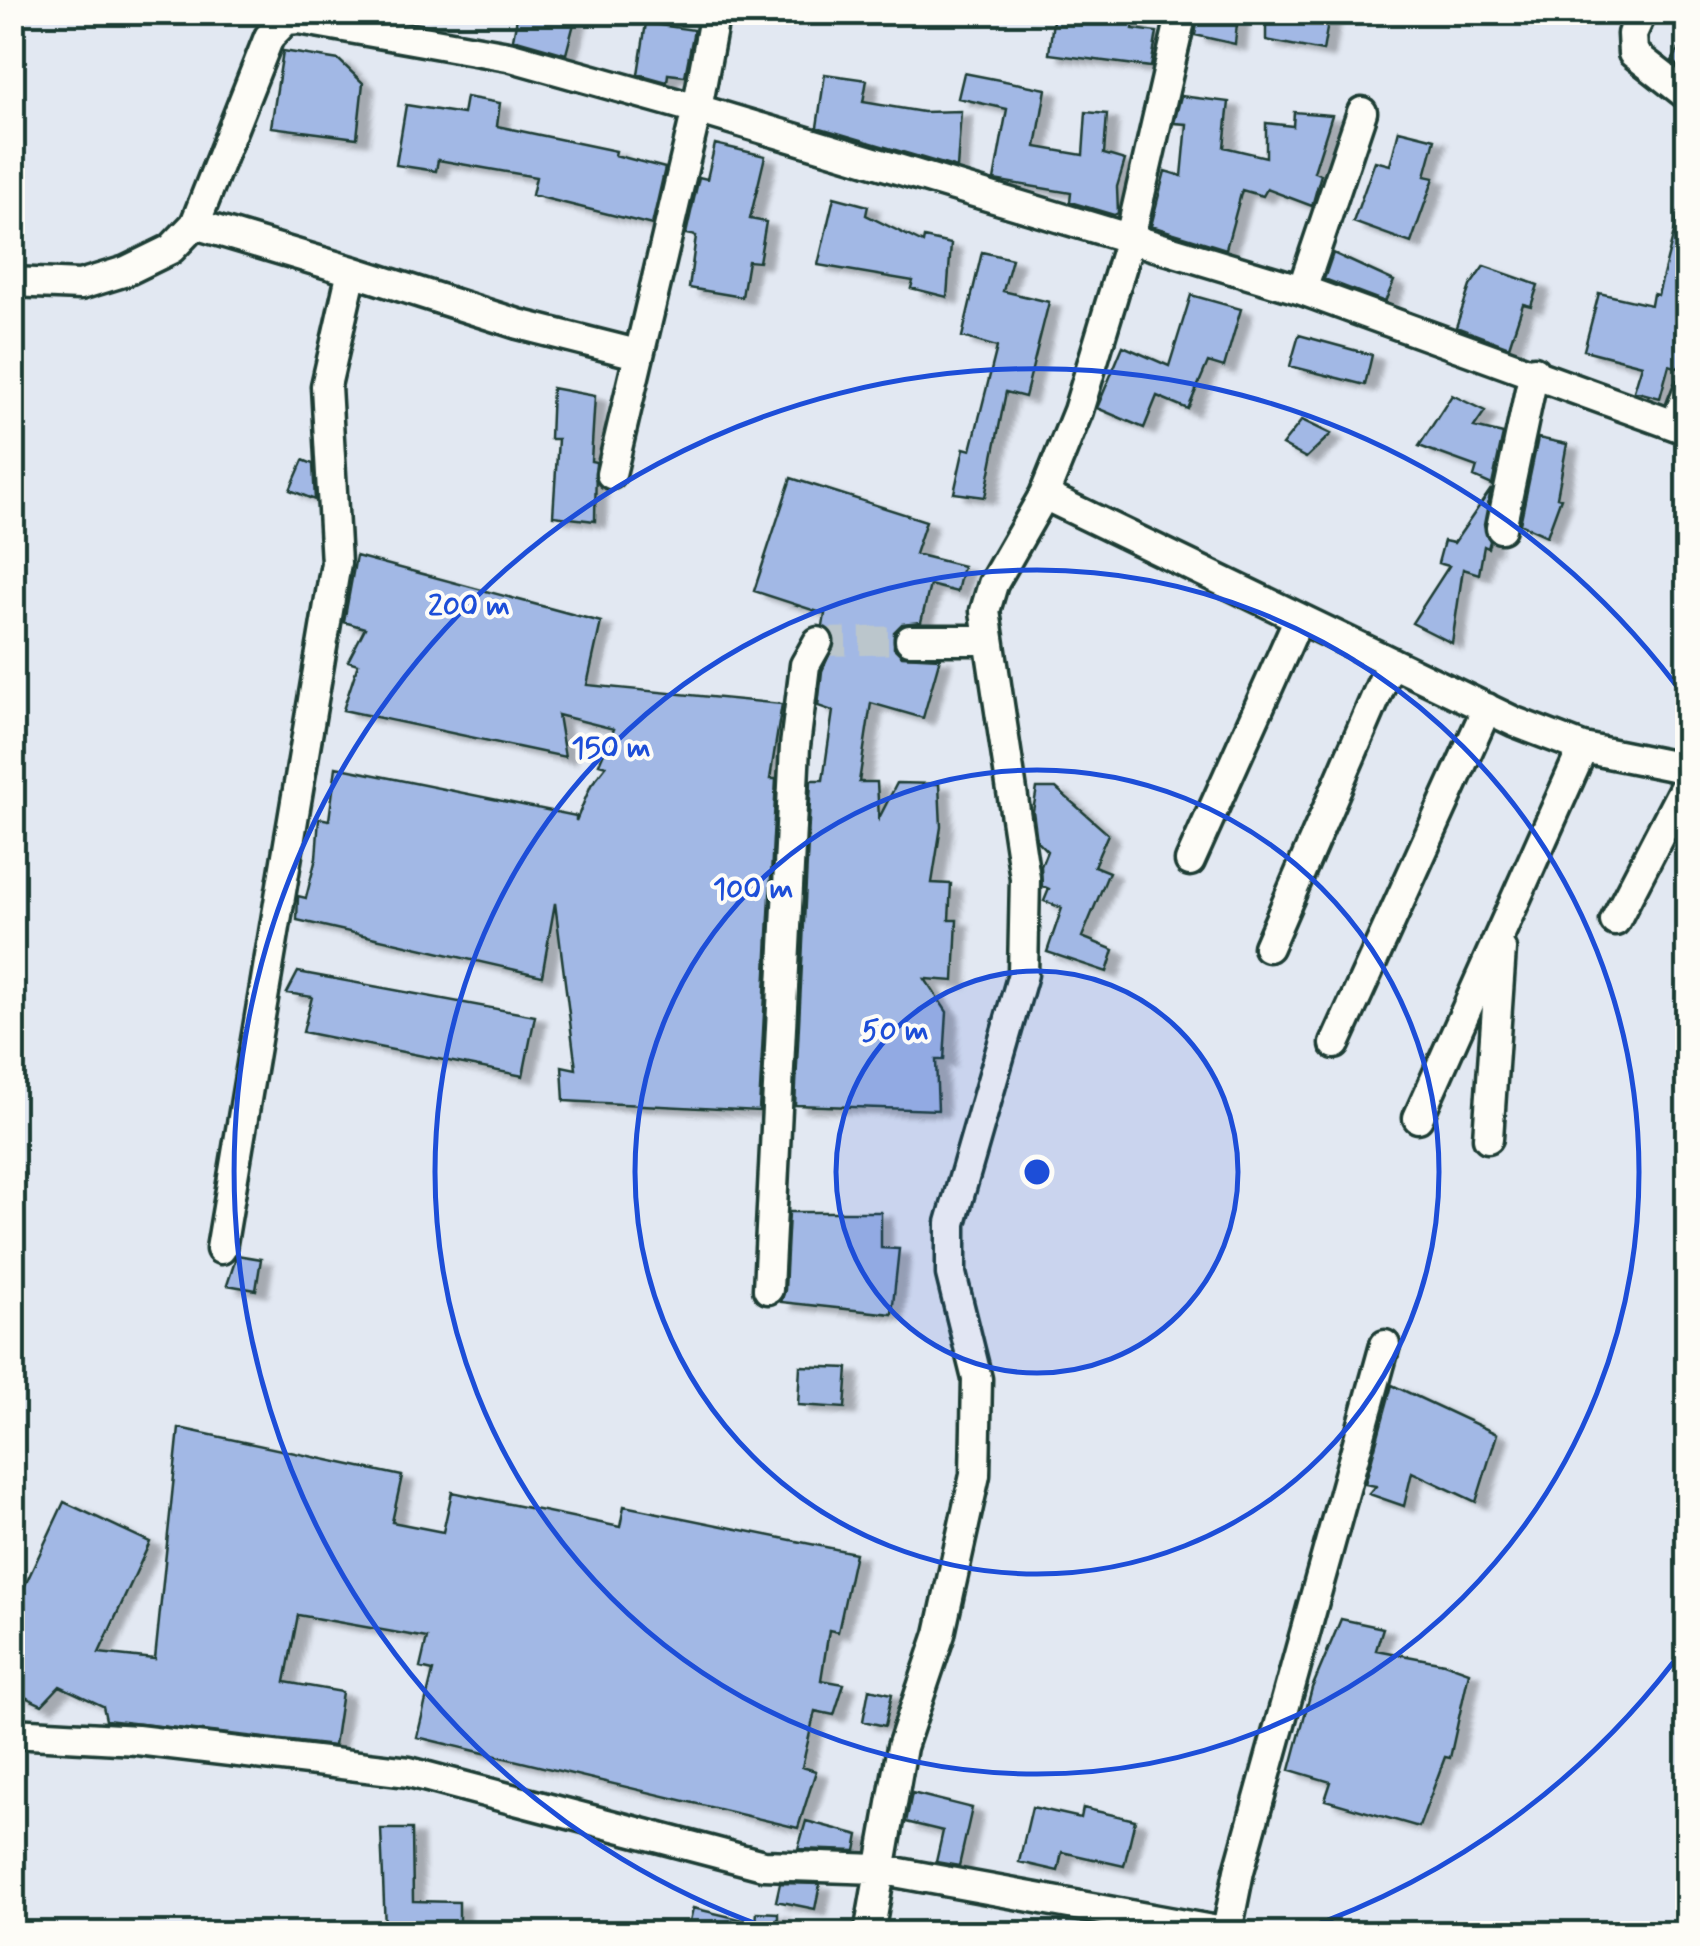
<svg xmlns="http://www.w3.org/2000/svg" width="1700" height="1946" font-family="Mynerve,sans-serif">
<defs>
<filter id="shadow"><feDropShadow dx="11" dy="6" stdDeviation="2.5" flood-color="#0004"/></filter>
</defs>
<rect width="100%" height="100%" fill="#e2e8f2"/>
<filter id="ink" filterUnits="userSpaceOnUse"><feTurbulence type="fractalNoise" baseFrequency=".01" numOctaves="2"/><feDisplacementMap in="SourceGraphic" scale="20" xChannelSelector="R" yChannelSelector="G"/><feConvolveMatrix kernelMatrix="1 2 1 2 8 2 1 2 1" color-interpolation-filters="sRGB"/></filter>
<g filter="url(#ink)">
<path fill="#a2b8e5" stroke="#1f3d34" stroke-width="2.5" filter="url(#shadow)" d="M518 12H577L566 54 513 39Z
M1054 12H1135L1133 29 1157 32 1151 67 1049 54Z
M1199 12H1238L1235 44 1195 35Z
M1266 12H1330L1323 51 1266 40Z
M646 23 694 30 685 76 668 74 667 82 638 74Z
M1688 34V73L1672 61Z
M283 51 339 60 363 83 357 138 271 127Z
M964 73 1046 89 1036 147 1083 155 1086 112 1107 114 1104 154 1125 160 1117 187 1118 213 1114 215 1070 202 1071 193 994 180 1007 109 958 98Z
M825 74 867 80 863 102 923 112 961 111 957 168 817 127Z
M1181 96 1229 102 1224 147 1266 157V123L1293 126 1294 112 1332 115 1314 172 1321 174 1312 206 1267 189 1263 196 1242 190 1226 249 1151 226 1165 171 1182 176 1187 124 1174 123Z
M466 97 500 103 497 126 616 151 615 155 665 168 652 225 532 195 536 177 438 160 436 171 396 165 406 105 463 114Z
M1399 130 1435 139 1425 176 1434 178 1411 243 1353 222 1375 161 1390 165Z
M715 144 765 156 750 219 766 222 759 262 748 261 742 297 689 288 696 236 686 234 699 177 707 179Z
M834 197 868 206 866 215 923 243 924 238 951 244 947 297 911 288 913 281 818 265Z
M1680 209 1688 210V335L1679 368 1669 365 1660 398 1634 391 1642 365 1584 350 1599 293 1651 305 1653 294 1658 295Z
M982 252 1012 259 1003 291 1049 302 1025 397 1006 392 985 497 954 493 964 448 971 450 997 347 962 337Z
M1333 253 1394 281 1385 302 1324 279Z
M1484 266 1538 285 1531 306 1523 304 1509 347 1456 327 1470 286Z
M1191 295 1241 309 1224 367 1208 362 1188 409 1157 396 1144 428 1097 408 1123 346 1169 366Z
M1299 335 1372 355 1365 385 1290 366Z
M552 388 595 396 591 461 596 462 595 521 553 516 558 439H550Z
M1452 395 1485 411 1474 427 1503 434 1492 485 1474 477 1477 467 1419 446Z
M1302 420 1331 434 1306 458 1282 445Z
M1538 438 1567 444 1557 497 1561 498 1547 536 1520 524Z
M303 460 313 464 315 500 290 490Z
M791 478 926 521 915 554 963 566 957 592 930 585 921 622 902 624 894 632V648L902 656 940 658 923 718 871 703 859 782H877L879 818 897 783 939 784 941 827 932 883 951 884 949 920H957L954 981 925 979 947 1012 944 1060H936L938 1110 795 1105 811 780H823L833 711 818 706 822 671 835 641 823 626 825 614 754 591Z
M1491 489 1484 525 1490 541 1488 548 1484 546 1479 574 1463 569 1452 643 1412 623 1449 566 1438 563 1444 541 1454 543Z
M356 556 601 622 587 685 782 704 770 779H776L759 1111 564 1101 562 1066 576 1069 555 903 542 976 297 920 298 896 306 898 316 858 319 818 329 820 336 767 576 816V821L591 785 606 766 599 764 614 729 558 715 565 757 343 710 358 664 348 661 365 628 344 622Z
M1037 788H1056L1108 834 1094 866 1109 872 1082 937 1114 950 1107 972 1047 952 1062 908 1044 901 1049 889 1042 886 1041 866 1047 851 1037 841 1033 811Z
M298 972 535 1016 523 1076 303 1032 312 997 287 993Z
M789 1212H881V1248L899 1249 892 1314 781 1302 785 1290Z
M237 1255 261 1259 256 1290 227 1285Z
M800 1366 848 1368 845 1408 798 1405Z
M1392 1385 1497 1434 1476 1502 1412 1472 1404 1506 1369 1494 1376 1486 1365 1484Z
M179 1428 402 1476 392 1522 443 1532 452 1492 620 1527 624 1506 855 1553 838 1632 829 1630 821 1680 844 1684 834 1715 815 1711 802 1767 816 1771 798 1828 417 1737 433 1671 420 1668 427 1638 298 1615 285 1682 342 1692 334 1746 106 1720 103 1706 60 1686 42 1705 12 1691V1613L64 1502 150 1542 99 1653 155 1659Z
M1341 1619 1383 1628 1376 1650 1444 1663 1469 1672 1450 1758 1445 1757 1419 1827 1325 1800 1331 1782 1290 1770 1312 1688Z
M869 1689 892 1694 885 1726 863 1721Z
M912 1793 972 1808 959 1866 936 1862 943 1831 906 1822Z
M1032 1807 1081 1818 1083 1808 1135 1820 1124 1866 1062 1852 1058 1871 1019 1862Z
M806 1821 859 1835 856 1851 798 1849Z
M381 1829H412L413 1901 459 1902V1930L385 1929Z
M780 1883 820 1884 815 1909 776 1901Z
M693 1908 756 1923 757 1912 778 1913V1934H687Z"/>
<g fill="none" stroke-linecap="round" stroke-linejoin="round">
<path stroke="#bbc6cc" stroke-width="28" stroke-dasharray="28 14" stroke-linecap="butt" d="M818 642 910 640"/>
<defs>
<path id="minor" d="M1642 12 1632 34 1633 53 1688 96
M195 224 352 271
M12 282 80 285 126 271 171 249 195 224 269 37 286 20 299 19 508 56 697 109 1302 290 1688 430
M1302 290 1362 112
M1675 425 1688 392
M611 474 697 109 715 12
M1044 495 1515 722 1583 748 1688 769
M1501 528 1534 371
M910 640H989
M1190 861 1299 618
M1615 921 1688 780
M1268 947 1391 662
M1335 1044 1487 708
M1418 1118 1583 748
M1488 1138 1501 949
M221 1249 336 563 326 386 352 271 518 324 637 354
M768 1289 795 746 805 665 818 642
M12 1733 137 1740 409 1772 763 1865 878 1869 1234 1934
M1227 1931 1239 1871 1385 1345
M869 1934 902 1747 940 1634 975 1475 977 1379 951 1274V1223L1023 974 1025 878 985 611 993 584 1044 495 1078 411 1129 242 1182 12"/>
</defs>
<use href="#minor" stroke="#1f3d34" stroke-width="35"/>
<use href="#minor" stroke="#fdfcf7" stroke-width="28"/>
</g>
</g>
<circle cx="1037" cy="1172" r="201" fill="#1d4ed8" fill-opacity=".12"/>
<g fill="none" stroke="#1d4ed8" stroke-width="5">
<circle cx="1037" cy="1172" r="201"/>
<circle cx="1037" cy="1172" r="402"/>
<circle cx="1037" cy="1172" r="602"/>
<path d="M1687 1644A803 803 0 0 1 1298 1931M776 1931A803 803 0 1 1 1687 700"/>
</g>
<circle cx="1037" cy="1172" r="15" fill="#1d4ed8" stroke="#fdfcf7" stroke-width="5"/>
<g font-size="30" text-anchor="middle" font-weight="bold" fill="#1d4ed8" stroke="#fdfcf7" stroke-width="8" stroke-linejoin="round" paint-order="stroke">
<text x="469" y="615">200 m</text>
<text x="611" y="757">150 m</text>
<text x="753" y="898">100 m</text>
<text x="895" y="1040">50 m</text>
</g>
<rect width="1700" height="1946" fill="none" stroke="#fdfcf7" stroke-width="50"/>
<rect x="25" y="25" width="1650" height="1896" fill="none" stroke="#1f3d34" stroke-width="4" filter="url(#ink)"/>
</svg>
